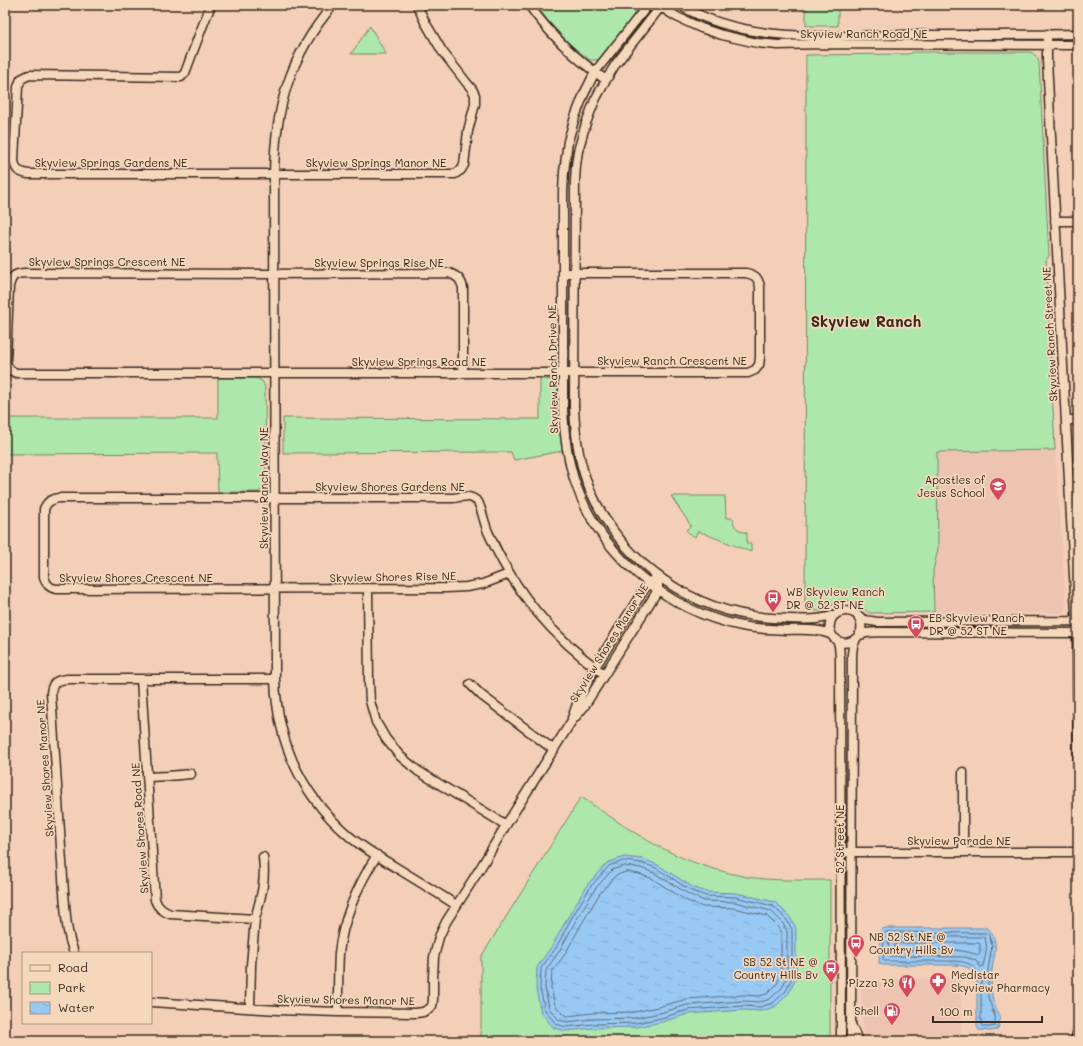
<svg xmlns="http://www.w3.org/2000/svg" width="1083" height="1046" font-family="Mali,sans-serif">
<defs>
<pattern id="water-ripples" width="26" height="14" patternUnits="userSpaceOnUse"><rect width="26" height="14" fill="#98c9f5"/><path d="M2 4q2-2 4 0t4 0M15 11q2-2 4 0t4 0" fill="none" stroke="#84add2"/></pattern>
</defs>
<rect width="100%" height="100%" fill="#f3cfb8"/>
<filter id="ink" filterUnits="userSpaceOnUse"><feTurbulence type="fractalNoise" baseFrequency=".025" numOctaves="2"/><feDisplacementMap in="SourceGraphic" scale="8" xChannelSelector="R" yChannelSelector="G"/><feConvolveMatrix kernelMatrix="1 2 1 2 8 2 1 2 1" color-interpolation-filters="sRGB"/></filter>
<g filter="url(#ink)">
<path fill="#edc3b2" d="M1055 450 1066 606 1064 611 1060 613 950 614 934 612 933 571 938 549 937 452Z
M861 979H961V1041H872L863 1038Z"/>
<path fill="#ade7ac" stroke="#748865" d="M536 5H641L640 8 601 57 597 60H590L572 46 549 22Z
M806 5H838V26H806Z
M370 26 386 54H351Z
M913 52H1031C1035 55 1038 57 1039 62L1049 256 1046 260 1055 450 937 452 938 549 933 571 934 612 869 613 858 604 851 601 845 600 838 601 828 608 821 611 805 610 806 55 909 54Z
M218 378H256L262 381 265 386 266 483C265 488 262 490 258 492H218L217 453 5 454V418H218Z
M540 379C547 379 555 379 559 385L558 418 562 451 514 460 511 452 283 453V418L540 419Z
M671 496H725L726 518H733C733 528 739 531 747 533V544H751V552L698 531 695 537 690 534 686 530 691 526Z
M581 797C611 817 641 839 674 854 697 865 723 872 747 877 775 881 802 880 830 880V1041H481V957Z"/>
<path fill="url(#water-ripples)" stroke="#73899f" d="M624 857 643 859 658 865 694 888 707 892 736 893 775 902 789 916 796 928V978L789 993 775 1007 761 1011 744 1010 688 1014 662 1022 636 1027 593 1028 566 1031 554 1028 541 1013 536 989 537 967 552 946 568 917 588 884 607 863Z
M885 928H988C1000 943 994 953 992 970 991 977 991 987 992 995 993 1007 1005 1018 997 1030L990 1031 979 1030 977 1026V981C973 967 967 966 954 965H883L879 963 880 934 881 930Z"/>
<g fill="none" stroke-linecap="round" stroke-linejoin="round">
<path stroke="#606a74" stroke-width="1" d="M624 861 642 863 656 868 692 891 706 896 735 897 773 906 786 919 792 929V977L786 991 773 1003 760 1007 744 1006 688 1010 661 1018 636 1023 593 1024 566 1027 556 1024 545 1010 540 988 541 968 556 948 571 919 591 886 609 866Z
M625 866 641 868 654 873 690 895 705 901 735 902 771 911 782 922 787 931V976L782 988 770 999 760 1002 743 1001 687 1005 660 1013 635 1018 592 1019 567 1022 559 1020 549 1008 545 988 546 970 560 950 575 922 595 889 612 870Z
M626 872 639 874 651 878 687 901 703 907 734 908 767 916 777 926 781 933V974L777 984 767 994 759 996 743 995 687 999 658 1007 634 1012 592 1013 568 1016 563 1014 555 1005 551 988 552 972 565 954 581 925 600 893 615 876Z
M886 932 987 933 989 936 992 945 988 970V997L995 1017V1026C991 1027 984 1028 981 1025V980C976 965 969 962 955 961H884L883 959 884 935Z
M891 937H984C989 946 985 956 983 966L981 967 975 960 964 957 890 956 888 954 889 939Z
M897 943H978L980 944V954L978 955C955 946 921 951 896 950L895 949V945Z"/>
<defs>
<path id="minor" d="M211 5 201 30 185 73 181 77 29 75 21 79 18 87 14 159C15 170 18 172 28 174H455L461 170 464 165 468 131 475 104V95L472 89 466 82 442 51 425 22 417 5
M333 5C289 57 275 108 274 175L275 679C277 742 300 794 349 836 362 847 377 856 392 865 413 878 435 891 456 905
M529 5C550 35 576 59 606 80
M648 5 595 72 584 94 575 117 568 141 564 172 563 192V410C564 433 567 456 574 479 598 553 666 611 742 626 756 629 771 629 785 630 801 630 818 628 832 635
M658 5 677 17 701 28 722 35 757 43 778 45 822 44 1078 45
M662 5 615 65 606 80 595 100 586 123 578 151 576 165 575 181 574 407C575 435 579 464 590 490 622 563 692 613 772 618 793 619 815 622 835 615
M680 5C744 44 830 36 902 35 961 35 1019 35 1078 34
M1047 34V60L1077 633 1078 777
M1055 221H1078
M463 373V288C461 279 457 276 449 273L264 274 24 273C14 274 12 276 9 286L6 363 10 370 16 373H748L755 370 759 365 760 358V287C758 277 755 275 746 273H563
M1066 420H1078
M509 574 483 584 466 587 446 588 56 589C49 588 46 584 44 577V509C47 502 50 500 58 498H454C463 496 471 495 478 502 483 512 484 524 489 534 515 593 553 637 604 674
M368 588 369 683 370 701 376 722 386 739 400 756 418 771 506 825
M857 615C874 639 836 655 830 630 829 626 830 622 832 618 837 611 847 609 854 613 858 615 861 618 865 620 869 621 873 621 877 622L1078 621
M860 635 866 633 878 632 1078 633
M836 639 839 645 840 658 841 1041
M141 679 155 900C158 908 163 911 170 914L255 919 251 965 250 1008
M470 684 481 695 554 750
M572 718 577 704 595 667 648 583 653 580
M963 772V852
M148 777 168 776 191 774
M847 852H1078
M255 919C261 897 266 881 263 857
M74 953C66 932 66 915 64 893L51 693C52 682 57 680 67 679H275
M151 1002 278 1010 338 1012 416 1013 423 1012 429 1009 432 1006 433 1000V977L434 957 439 937 446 922 481 867 506 825 571 722 583 708 658 590V584
M338 1012C338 992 338 973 339 953 343 917 358 885 377 855
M851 1041 852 654 853 646 856 639
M1075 1041 1078 1030"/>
<path id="major" d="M851 1027 857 1041"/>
</defs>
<use href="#minor" stroke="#3b2a1e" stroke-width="11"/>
<use href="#major" stroke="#3b2a1e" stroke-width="13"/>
<use href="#minor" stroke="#f5d7bb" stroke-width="8"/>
<use href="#major" stroke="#f5d7bb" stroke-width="10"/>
</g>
</g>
<defs>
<symbol id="school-pin" viewBox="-11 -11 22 30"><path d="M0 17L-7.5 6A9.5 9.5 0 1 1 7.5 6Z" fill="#d1495b" stroke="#f5d7bb"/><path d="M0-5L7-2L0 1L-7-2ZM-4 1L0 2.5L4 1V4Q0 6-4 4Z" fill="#fff"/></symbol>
<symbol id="bus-pin" viewBox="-11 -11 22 30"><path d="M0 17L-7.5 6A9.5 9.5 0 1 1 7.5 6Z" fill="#d1495b" stroke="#f5d7bb"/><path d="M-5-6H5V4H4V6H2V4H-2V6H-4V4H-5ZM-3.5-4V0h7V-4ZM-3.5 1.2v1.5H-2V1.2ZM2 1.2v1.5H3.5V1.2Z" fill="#fff"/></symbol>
<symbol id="pharmacy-pin" viewBox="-11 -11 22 30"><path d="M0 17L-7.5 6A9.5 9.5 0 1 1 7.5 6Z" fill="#d1495b" stroke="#f5d7bb"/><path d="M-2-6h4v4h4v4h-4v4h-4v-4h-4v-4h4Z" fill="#fff"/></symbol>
<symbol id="restaurant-pin" viewBox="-11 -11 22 30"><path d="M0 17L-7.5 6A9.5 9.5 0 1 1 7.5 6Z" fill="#d1495b" stroke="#f5d7bb"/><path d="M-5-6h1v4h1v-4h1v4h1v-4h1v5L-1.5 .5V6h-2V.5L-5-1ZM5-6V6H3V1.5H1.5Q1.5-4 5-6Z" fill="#fff"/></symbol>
<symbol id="fuel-pin" viewBox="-11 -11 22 30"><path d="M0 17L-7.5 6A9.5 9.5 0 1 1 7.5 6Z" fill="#d1495b" stroke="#f5d7bb"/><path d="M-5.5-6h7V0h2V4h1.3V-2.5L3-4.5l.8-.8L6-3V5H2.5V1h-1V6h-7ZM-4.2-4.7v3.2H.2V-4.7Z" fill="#fff"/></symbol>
</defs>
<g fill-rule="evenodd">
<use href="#school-pin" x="988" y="476" width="20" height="27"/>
<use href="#bus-pin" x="763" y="588" width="20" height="27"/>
<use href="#bus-pin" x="906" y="614" width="20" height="27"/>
<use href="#bus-pin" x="846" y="933" width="20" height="27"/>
<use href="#bus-pin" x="821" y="958" width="20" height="27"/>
<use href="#pharmacy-pin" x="928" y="971" width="20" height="27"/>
<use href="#restaurant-pin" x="897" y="973" width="20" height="27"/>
<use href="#fuel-pin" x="882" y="1001" width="20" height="27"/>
</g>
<g text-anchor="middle" stroke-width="3.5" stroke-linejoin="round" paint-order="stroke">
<g font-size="11" fill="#3b2a1e" stroke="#f5d7bb">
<text x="864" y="38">Skyview Ranch Road NE</text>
<text x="111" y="167">Skyview Springs Gardens NE</text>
<text x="376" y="167">Skyview Springs Manor NE</text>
<text x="107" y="266">Skyview Springs Crescent NE</text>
<text x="379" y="267">Skyview Springs Rise NE</text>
<text transform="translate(1050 334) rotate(-93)" y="4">Skyview Ranch Street NE</text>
<text x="672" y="365">Skyview Ranch Crescent NE</text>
<text x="419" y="366">Skyview Springs Road NE</text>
<text transform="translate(553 369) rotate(-91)" y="4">Skyview Ranch Drive NE</text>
<text x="390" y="491">Skyview Shores Gardens NE</text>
<text transform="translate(264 488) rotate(-90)" y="4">Skyview Ranch Way NE</text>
<text transform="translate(393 577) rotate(-1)" y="4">Skyview Shores Rise NE</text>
<text x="136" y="582">Skyview Shores Crescent NE</text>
<text transform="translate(609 643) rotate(-58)" y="4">Skyview Shores Manor NE</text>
<text transform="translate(45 768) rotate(-94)" y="4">Skyview Shores Manor NE</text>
<text transform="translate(140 828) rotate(-94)" y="4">Skyview Shores Road NE</text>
<text transform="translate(840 839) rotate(-90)" y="4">52 Street NE</text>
<text x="959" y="845">Skyview Parade NE</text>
<text transform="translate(346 1000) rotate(1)" y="4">Skyview Shores Manor NE</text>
</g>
<g font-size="11" fill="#3b2a1e" stroke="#f5d7bb" text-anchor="end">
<text x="985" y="484">Apostles of<tspan x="985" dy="13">Jesus School</tspan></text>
<text x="786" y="596" text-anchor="start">WB Skyview Ranch<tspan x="786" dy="13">DR @ 52 ST NE</tspan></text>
<text x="929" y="622" text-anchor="start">EB Skyview Ranch<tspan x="929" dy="13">DR @ 52 ST NE</tspan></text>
<text x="869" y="941" text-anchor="start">NB 52 St NE @<tspan x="869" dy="13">Country Hills Bv</tspan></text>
<text x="818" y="966">SB 52 St NE @<tspan x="818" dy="13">Country Hills Bv</tspan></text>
<text x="951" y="979" text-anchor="start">Medistar<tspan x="951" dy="13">Skyview Pharmacy</tspan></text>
<text x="894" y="987">Pizza 73</text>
<text x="879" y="1015">Shell</text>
</g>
<g font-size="15" font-weight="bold" fill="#3b2a1e" stroke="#f5d7bb">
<text x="866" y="327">Skyview Ranch</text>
</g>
</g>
<rect width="1083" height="1046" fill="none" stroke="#f5d7bb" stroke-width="20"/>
<rect x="10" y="10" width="1063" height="1026" fill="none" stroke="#3b2a1e" stroke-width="1.5" filter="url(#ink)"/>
<rect x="22" y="952" width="130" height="72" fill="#f5d7bb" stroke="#ab927c"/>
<rect x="30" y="965" width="20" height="6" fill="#f5d7bb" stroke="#ab927c"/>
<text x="58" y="972" font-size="12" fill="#3b2a1e">Road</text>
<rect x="30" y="982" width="20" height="12" fill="#ade7ac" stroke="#ab927c"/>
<text x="58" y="992" font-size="12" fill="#3b2a1e">Park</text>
<rect x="30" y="1002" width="20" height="12" fill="url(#water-ripples)" stroke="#ab927c"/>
<text x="58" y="1012" font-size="12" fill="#3b2a1e">Water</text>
<path d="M933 1016v6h109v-6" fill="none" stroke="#3b2a1e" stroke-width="2"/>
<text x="939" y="1016" font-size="12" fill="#3b2a1e" stroke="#f5d7bb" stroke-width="3" paint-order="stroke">100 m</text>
</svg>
